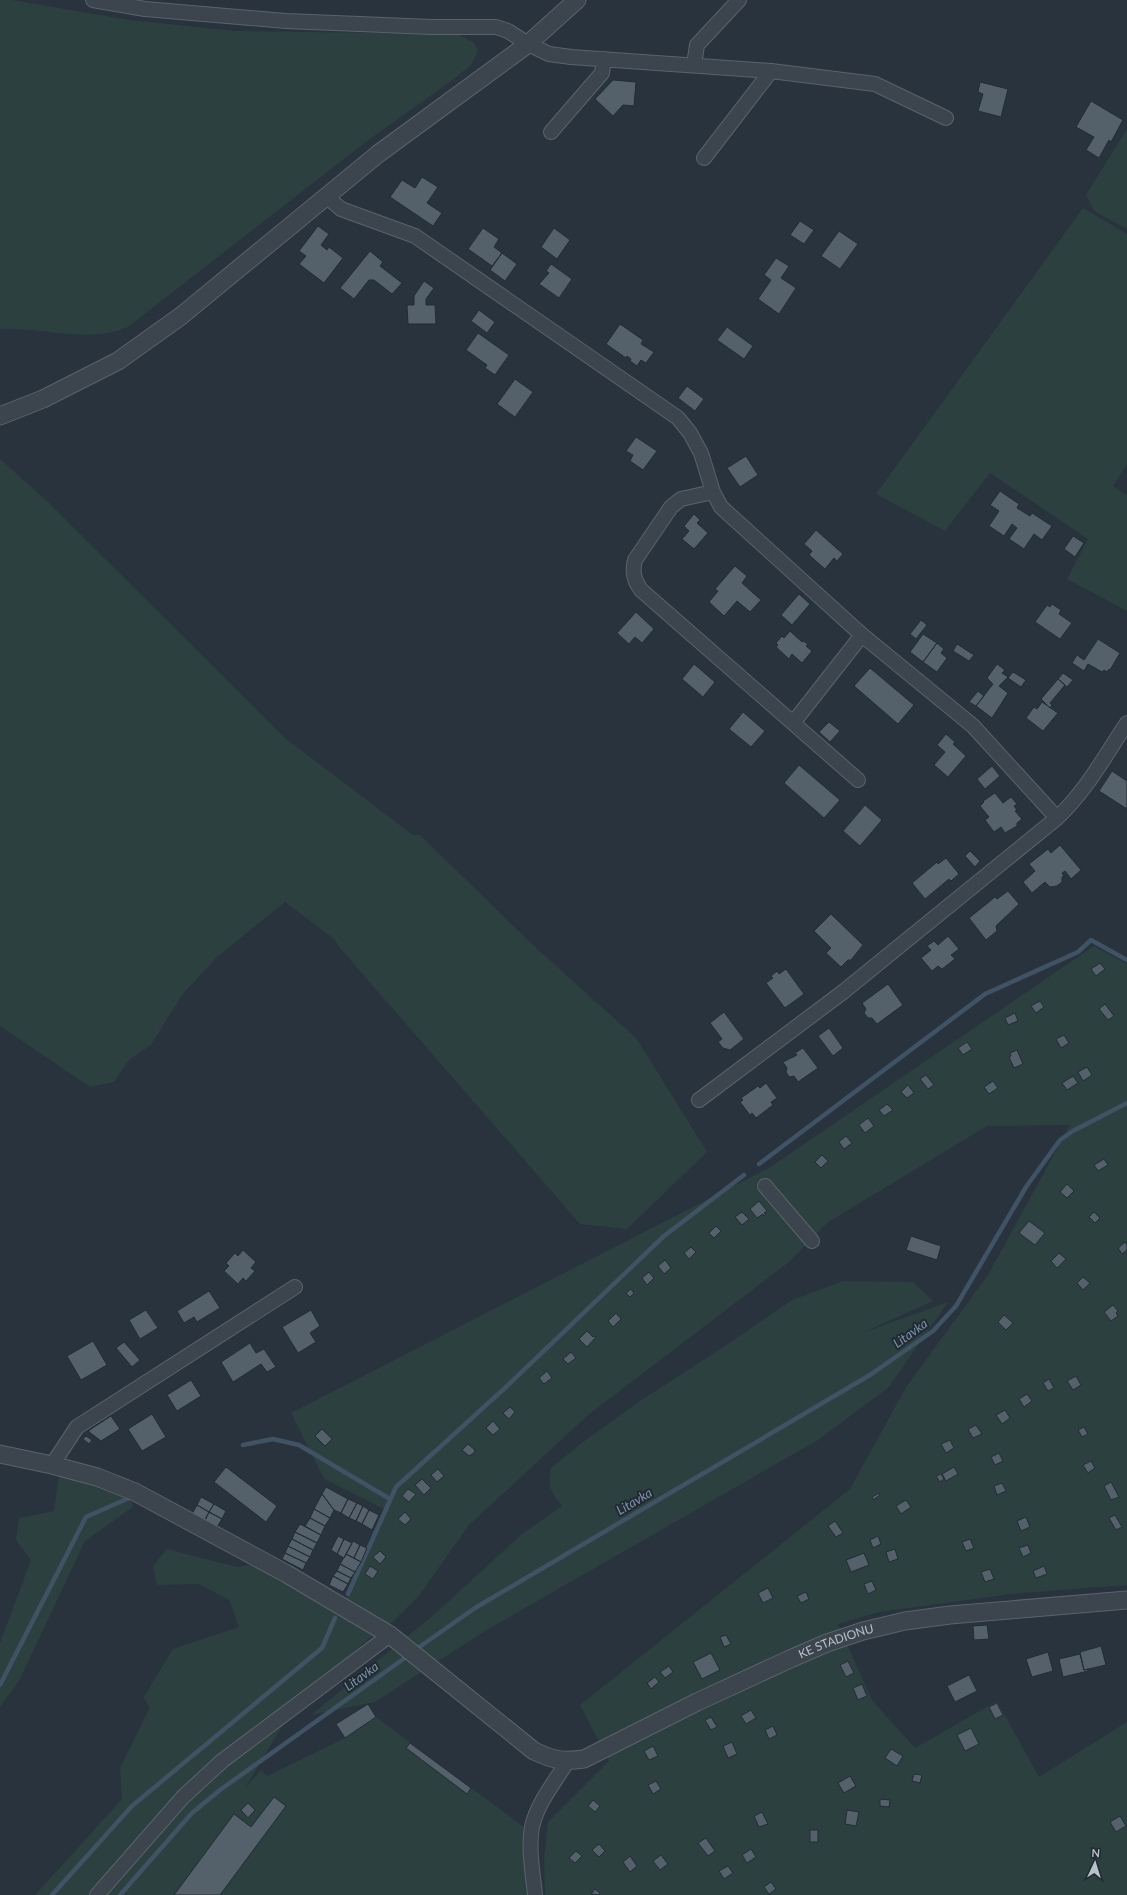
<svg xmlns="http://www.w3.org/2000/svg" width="1127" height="1895" font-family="Lato,sans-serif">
<rect width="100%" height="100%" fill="#28333d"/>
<path fill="#2b403f" d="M0 0H12L130 20 236 31 457 34 473 42 478 49 472 64 454 79 367 141 128 327C88 344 42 327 0 329Z
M1127 129V229L1094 211 1086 195Z
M1083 208 1127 234V464L1113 486 1127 495V611L1067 579 1088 539 990 473 945 531 876 494Z
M0 459 48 502 285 738 413 835H420L533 945 637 1039 707 1152 627 1229 580 1224 340 948 334 939 285 902 217 957 182 995 151 1045 129 1060 114 1082 90 1087 0 1026Z
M1094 946 1127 964V1585L1011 1594 880 1612 838 1624 872 1700 915 1748 997 1701 1039 1777 1127 1722V1895H545L544 1858 548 1822 609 1761 580 1705 850 1489 906 1387 988 1275 1070 1125 987 1126 827 1223 789 1262 587 1416 469 1525 418 1597 386 1628 344 1603 386 1510 324 1479 291 1413 769 1168Z
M843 1281 913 1282 933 1301 862 1333 948 1302 888 1388 818 1440 485 1631 375 1702 311 1715 437 1612 522 1534 562 1506C549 1488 548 1490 551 1468L583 1442 640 1401 725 1346 792 1300Z
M59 1473 128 1482 133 1507 85 1541 19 1681 0 1707V1643L31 1560 16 1540 19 1518 54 1511Z
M167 1549 237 1567 264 1562 380 1629 296 1703 245 1788 261 1770 267 1776 345 1738 336 1724 368 1704 376 1717 524 1827 527 1895H35L122 1799 120 1768 150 1707 143 1698 173 1649 239 1627 229 1600 199 1584 157 1585 153 1566Z"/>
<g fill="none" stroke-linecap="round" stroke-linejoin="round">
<path stroke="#405364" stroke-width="4.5" d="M759 1164 985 994 1078 952 1091 940 1127 960
M243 1445 273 1439 299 1445 390 1499
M348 1594 396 1487 506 1387 664 1236 744 1175
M415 1650 475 1608 870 1375 933 1331 956 1306 1026 1187 1060 1140 1073 1131 1127 1103
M0 1685 86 1517 129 1498
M52 1895 132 1806 322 1648 335 1618
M120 1895 192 1813 220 1790 409 1655"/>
</g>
<path fill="#54606a" stroke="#232c35" d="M613 80 636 82 634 106 623 105 613 116 595 99Z
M980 82 1008 89 1001 117 978 111 983 94 978 92Z
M1091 101 1123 120 1111 142 1109 140 1099 158 1086 150 1094 137 1076 127Z
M422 177 438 187 427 203 442 213 433 226 390 197 402 180 415 188Z
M800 221 814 230 804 244 790 235Z
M318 226 329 234 321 245 327 250 329 247 343 258 324 283 299 264 306 256 299 251Z
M483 228 499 239 494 247 502 253 492 266 468 249Z
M554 228 570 240 557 259 541 247Z
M839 231 858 244 840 269 821 256Z
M370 251 383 262 380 266 402 283 392 294 374 280H369L354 299 340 288Z
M502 253 517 264 505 281 490 270Z
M776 258 789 266 781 278 796 288 779 314 758 299 771 280 764 275Z
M551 264 572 279 559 298 539 284 549 273 546 271Z
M424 281 434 288 426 299V305H435L436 324H408L407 305H414V296Z
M479 310 495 322 487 333 471 321Z
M620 324 643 340 641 344 654 352 646 363 641 360 637 366 630 361 631 359 627 356 626 358 606 344Z
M727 327 753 346 744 359 717 340Z
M478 333 509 355 495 375 485 368 487 365 466 350Z
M515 379 533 392 515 417 497 404Z
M687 386 704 399 695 411 678 398Z
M636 437 657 451 643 470 630 461 633 455 626 451Z
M746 456 758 475 740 487 727 468Z
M1000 491 1019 504 1017 508 1030 516 1032 513 1052 526 1042 540 1034 534 1024 549 1009 539 1017 528 1012 524 1004 536 989 526 999 511 990 505Z
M694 514 700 520 697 523 708 533 694 549 682 539 689 531 684 526Z
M816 530 843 554 837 561 834 558 825 569 809 555 812 551 804 544Z
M1073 536 1084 543 1075 557 1064 549Z
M735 566 747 576 742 583 761 600 750 612 737 601 724 616 709 602 718 591 715 589Z
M799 594 810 604 792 625 781 615Z
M1052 604 1061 610 1059 614 1072 623 1060 639 1035 622 1047 605 1050 607Z
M636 612 654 629 642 643 635 637 629 644 617 633Z
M921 620 927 625 916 639 910 634Z
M790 631 802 642 803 641 808 644 806 646 812 651 802 663 792 654 789 659 776 647 778 645 776 643 782 636 784 638Z
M923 634 937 643 923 662 910 652Z
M1098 639 1120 653 1110 670 1109 669 1107 672 1104 670 1102 672 1088 664 1084 671 1072 663 1077 655 1084 660Z
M937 643 944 649 941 653 947 658 937 672 923 662Z
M957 644 974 655 969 661 953 651Z
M694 664 715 682 703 697 682 679Z
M997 664 1005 670 1002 673 1008 677 999 686 1008 693 992 718 976 706 993 684 987 678Z
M870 668 914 705 898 724 854 686Z
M1013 672 1026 680 1021 687 1008 678Z
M1063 673 1073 680 1067 687 1058 679Z
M1058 679 1065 685 1050 703 1052 705 1050 708 1041 699Z
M978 691 984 696 976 706 969 702Z
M1042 702 1058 713 1043 731 1026 718 1034 707 1037 709Z
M743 712 765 731 751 747 729 729Z
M829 722 840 731 830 742 819 732Z
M946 734 955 742 953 744 966 756 948 777 934 765 945 752 937 745Z
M799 765 840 800 824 818 784 783Z
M992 766 1000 776 985 789 977 779Z
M1112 771 1127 781V809L1099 791Z
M995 793 1003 803 1011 797 1017 804 1014 806 1017 810 1015 811 1022 819 1017 823V826L1005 833 1001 827 994 832 985 820 989 817 980 806 984 802 983 801Z
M865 805 882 820 860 846 843 831Z
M1060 845 1081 870 1071 879 1065 871 1062 873 1064 876 1062 877V882L1057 886 1050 887 1045 882 1032 893 1023 882 1035 871 1029 864 1048 849 1051 853Z
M970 851 980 861 975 867 965 856Z
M946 858 959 874 951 881 949 879 925 899 912 883 937 862 938 864Z
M1008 891 1019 904 996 926 997 931 986 940 969 918 995 897 997 899Z
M831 914 863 945 851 960H848L841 967 826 953 831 948 814 931Z
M948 936 959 949 951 955 955 959 942 969 938 966 932 971 921 958 931 950 927 946 934 941 938 945Z
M1100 963 1105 969 1096 976 1091 969Z
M786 969 804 994 785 1008 766 983 773 978 771 976 777 971 779 974Z
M888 984 903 1005 877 1024 872 1018H868L864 1013 866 1009 862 1003Z
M1040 1001 1044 1007 1036 1013 1031 1006Z
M1105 1004 1114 1016 1108 1020 1099 1009Z
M724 1012 744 1039 730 1050 723 1048 718 1042 722 1039 710 1023Z
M1015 1013 1018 1021 1008 1025 1005 1018Z
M829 1028 843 1048 833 1056 818 1036Z
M1064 1035 1069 1043 1061 1048 1056 1039Z
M967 1042 972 1049 963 1055 958 1048Z
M803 1048 818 1068 798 1082 794 1076 789 1077 786 1072 787 1068 783 1062 797 1055 795 1053Z
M1017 1050 1023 1064 1014 1068 1009 1057 1011 1056 1010 1053Z
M1087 1067 1092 1075 1083 1081 1078 1072Z
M926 1075 934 1085 928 1089 920 1079Z
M1073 1076 1078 1083 1067 1090 1062 1083Z
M993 1081 998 1088 989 1094 984 1087Z
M766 1083 777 1098 771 1102 773 1105 756 1118 752 1113 750 1115 740 1102 743 1100 741 1098 758 1086 760 1088Z
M908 1085 914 1093 907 1098 901 1092Z
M887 1104 893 1110 884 1116 879 1110Z
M868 1118 874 1126 865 1133 859 1125Z
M846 1136 852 1143 844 1149 839 1142Z
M822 1155 828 1161 821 1168 815 1162Z
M1104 1159 1108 1165 1098 1171 1094 1165Z
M1067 1184 1074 1191 1067 1198 1060 1192Z
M759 1201 767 1211 764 1213 766 1214 764 1216 763 1214 757 1218 750 1209Z
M742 1212 749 1219 742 1225 735 1217Z
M1094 1212 1100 1218 1095 1223 1089 1217Z
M1029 1221 1045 1233 1035 1245 1019 1233Z
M716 1226 721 1231 714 1238 709 1233Z
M911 1236 941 1246 937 1260 906 1250Z
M1125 1242 1127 1245V1250L1122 1254 1118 1248Z
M691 1247 696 1252 689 1259 684 1253Z
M243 1250 256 1262 251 1268 255 1271 246 1281 243 1278 238 1284 224 1271 229 1266 226 1263 235 1253 238 1256Z
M1059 1253 1066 1259 1057 1268 1051 1261Z
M665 1260 671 1268 664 1274 658 1266Z
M649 1272 654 1278 647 1285 642 1278Z
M1083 1277 1090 1283 1083 1290 1077 1283Z
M631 1289 634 1293 630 1297 626 1293Z
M209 1291 220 1308 197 1322 194 1317 184 1323 177 1311Z
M1113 1305 1118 1311 1116 1313 1118 1316 1111 1321 1104 1312Z
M146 1310 158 1328 140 1339 129 1320Z
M311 1310 320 1326 310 1333 316 1342 298 1353 282 1327Z
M616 1313 621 1319 613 1327 608 1321Z
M1004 1315 1013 1323 1006 1330 998 1322Z
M587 1331 593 1337 595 1336 596 1337 587 1347 579 1339Z
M93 1341 107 1365 81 1380 67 1356Z
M124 1342 140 1360 132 1367 116 1348Z
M250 1343 256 1353 264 1349 276 1367 267 1372 261 1364 233 1382 221 1362Z
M571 1352 576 1358 568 1364 563 1359Z
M547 1371 552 1378 544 1384 539 1378Z
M1076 1376 1081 1385 1073 1390 1067 1381Z
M1049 1379 1054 1388 1048 1391 1043 1383Z
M191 1380 201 1396 177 1411 167 1395Z
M1027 1394 1032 1401 1024 1407 1019 1399Z
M510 1407 515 1412 509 1419 503 1413Z
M1005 1410 1010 1418 1002 1424 996 1415Z
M152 1414 166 1437 142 1451 128 1429Z
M111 1416 120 1429 101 1441 88 1431Z
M493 1421 500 1429 493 1435 486 1428Z
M976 1425 982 1434 973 1438 968 1429Z
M1084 1427 1088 1434 1082 1437 1078 1430Z
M322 1429 332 1439 325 1446 315 1436Z
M86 1436 92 1440 89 1444 83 1439Z
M950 1440 954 1448 946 1453 941 1444Z
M468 1444 475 1450 474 1453 469 1456 462 1450Z
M999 1453 1003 1461 995 1465 991 1457Z
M1091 1461 1095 1468 1088 1473 1083 1465Z
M226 1467 277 1506 266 1522 214 1482Z
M954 1467 958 1474 946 1481 942 1474Z
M438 1469 444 1476 437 1482 431 1475Z
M941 1474 944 1479 940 1482 936 1476Z
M422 1479 431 1488 424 1495 415 1485Z
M1111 1482 1119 1497 1111 1500 1104 1486Z
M1002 1483 1006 1491 997 1495 994 1486Z
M326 1487 348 1499 341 1513 334 1510 322 1494Z
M408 1489 416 1494 409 1502 402 1496Z
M879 1493 880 1495 873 1500 872 1497Z
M322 1494 334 1510 330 1518 314 1509Z
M201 1497 214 1504 209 1512 197 1505Z
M348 1499 357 1503 349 1518 341 1513Z
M906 1500 911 1507 901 1514 896 1506Z
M357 1503 363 1506 356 1521 349 1518Z
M214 1504 226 1511 222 1519 209 1512Z
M197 1505 209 1512 205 1520 192 1514Z
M363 1506 369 1510 362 1524 356 1521Z
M314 1509 330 1518 325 1526 310 1518Z
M369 1510 379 1515 372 1530 362 1524Z
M209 1512 222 1519 217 1527 205 1520Z
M405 1512 411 1519 405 1525 398 1519Z
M1115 1515 1122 1527 1116 1530 1109 1518Z
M1026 1517 1030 1527 1021 1531 1017 1521Z
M310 1518 325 1526 321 1535 305 1526Z
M835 1521 843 1533 836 1537 828 1526Z
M300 1524 321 1535 317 1543 295 1532Z
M295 1532 317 1543 313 1550 292 1539Z
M338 1536 344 1539 337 1554 331 1550Z
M878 1536 881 1544 873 1548 870 1540Z
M292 1539 313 1550 310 1557 288 1546Z
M344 1539 352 1543 344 1558 337 1554Z
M970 1539 974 1548 966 1551 962 1542Z
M353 1541 360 1545 354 1558 346 1554Z
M360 1545 367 1548 361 1562 354 1558Z
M1028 1545 1031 1553 1023 1557 1019 1548Z
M288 1546 310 1557 306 1563 285 1553Z
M895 1549 898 1559 889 1562 886 1552Z
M380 1551 386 1557 380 1564 373 1557Z
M285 1553 306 1563 303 1570 282 1559Z
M864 1553 869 1565 851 1572 846 1560Z
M346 1554 361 1562 355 1572 340 1564Z
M340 1564 355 1572 351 1578 337 1571Z
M370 1566 378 1571 373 1579 365 1574Z
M1044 1566 1047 1574 1036 1578 1033 1571Z
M990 1569 994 1579 985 1582 981 1572Z
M337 1571 351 1578 348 1584 333 1576Z
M333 1576 348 1584 343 1592 329 1585Z
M872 1581 876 1590 868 1594 864 1584Z
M768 1588 773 1598 763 1603 758 1593Z
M806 1592 809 1599 801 1603 797 1596Z
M987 1625 989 1639 974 1640 973 1626Z
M726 1635 731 1644 724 1647 720 1637Z
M1101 1646 1106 1665 1084 1670 1080 1652Z
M1048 1652 1053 1671 1032 1677 1026 1659Z
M711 1653 720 1670 702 1679 693 1662Z
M1080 1654 1084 1670 1088 1669V1671L1063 1677 1059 1659Z
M848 1661 854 1673 846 1677 840 1665Z
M669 1666 673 1672 665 1678 660 1672Z
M969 1675 977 1691 955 1702 947 1686Z
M655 1677 659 1682 651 1689 647 1683Z
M862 1684 867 1696 858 1700 853 1688Z
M997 1703 1003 1715 995 1719 989 1707Z
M368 1704 376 1717 345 1738 336 1724Z
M751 1710 756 1718 746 1724 741 1716Z
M711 1717 717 1727 711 1730 705 1720Z
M773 1726 777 1735 769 1739 765 1730Z
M971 1728 979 1744 965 1751 957 1735Z
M732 1742 737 1754 728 1758 723 1746Z
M410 1743 471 1788 467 1794 406 1748Z
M653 1746 658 1756 649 1760 644 1751Z
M891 1749 903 1756 897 1766 885 1758Z
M914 1774 922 1775 920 1783 912 1781Z
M850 1776 856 1786 844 1793 838 1783Z
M656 1781 661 1789 653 1794 648 1785Z
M274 1797 286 1806 220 1895H174L234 1814 251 1827Z
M880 1799 890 1800 889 1807 880 1806Z
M593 1800 600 1806 595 1812 588 1806Z
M248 1803 255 1810 248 1818 241 1810Z
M847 1810 859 1812 856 1826 845 1824Z
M762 1812 768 1824 759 1827 754 1816Z
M1120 1816 1126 1826 1116 1832 1110 1822Z
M810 1830H818V1842H810Z
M706 1838 715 1851 708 1856 698 1843Z
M599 1844 605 1851 599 1857 592 1850Z
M751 1849 756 1857 747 1863 742 1855Z
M576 1851 582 1856 575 1863 569 1858Z
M661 1855 668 1864 660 1870 653 1861Z
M630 1856 637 1866 630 1872 623 1862Z
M728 1866 733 1873 724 1879 719 1871Z
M771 1882 776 1889 769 1894 764 1887Z
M595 1889 600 1893 599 1895 591 1894Z"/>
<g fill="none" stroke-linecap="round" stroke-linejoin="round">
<defs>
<path id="minor" d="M93 0 145 9 286 21 432 27H496L508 31 528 44 549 54 571 57 771 71 875 84 946 118
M694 65 697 45 739 0
M551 132 602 73 604 59
M704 158 771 71
M326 196 341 209 415 236 678 418 690 433 701 453 713 492 721 507 862 635 973 726 1057 818
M713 492 681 499 671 507 635 560C632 572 634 580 641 590L793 723 862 635
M793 723 858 780
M699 1100 843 992 1057 818C1086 791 1105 756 1127 723
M765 1186 812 1241
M52 1465 77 1427 295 1287
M97 1895 183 1797 222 1761 390 1635
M535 1895C533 1873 528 1849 532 1827 537 1803 555 1782 567 1762"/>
<g id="tertiary">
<path d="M0 416 43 399 118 361 181 316 378 154 528 44 577 0"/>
<path id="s1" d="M0 1454 52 1465 97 1477 135 1492 287 1574 390 1635 534 1751C553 1760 563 1762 584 1759L697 1702 790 1659 827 1643 863 1631 905 1621 950 1615 1127 1600"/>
</g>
</defs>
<use href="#minor" stroke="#5a636b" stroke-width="16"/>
<use href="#tertiary" stroke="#5a636b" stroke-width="19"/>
<use href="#minor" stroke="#3c454e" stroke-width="14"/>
<use href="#tertiary" stroke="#3c454e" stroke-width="17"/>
</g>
<g text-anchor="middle" stroke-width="4" stroke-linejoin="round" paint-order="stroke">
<g font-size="12" fill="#b8c0c8" stroke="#212a33">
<text dy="4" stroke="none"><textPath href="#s1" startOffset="948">KE STADIONU</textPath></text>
</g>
<g font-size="13" font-style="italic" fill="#7c94a8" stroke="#212a33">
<text transform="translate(910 1333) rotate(-36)" y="5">Litavka</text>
<text transform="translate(634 1501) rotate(-31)" y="5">Litavka</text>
<text transform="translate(361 1676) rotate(-36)" y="5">Litavka</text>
</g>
</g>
<g transform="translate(1095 1863) rotate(4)" stroke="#212a33" stroke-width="3" paint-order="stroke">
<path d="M0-3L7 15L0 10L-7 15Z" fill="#b8c0c8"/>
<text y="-6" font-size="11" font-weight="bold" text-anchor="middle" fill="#b8c0c8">N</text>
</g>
</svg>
